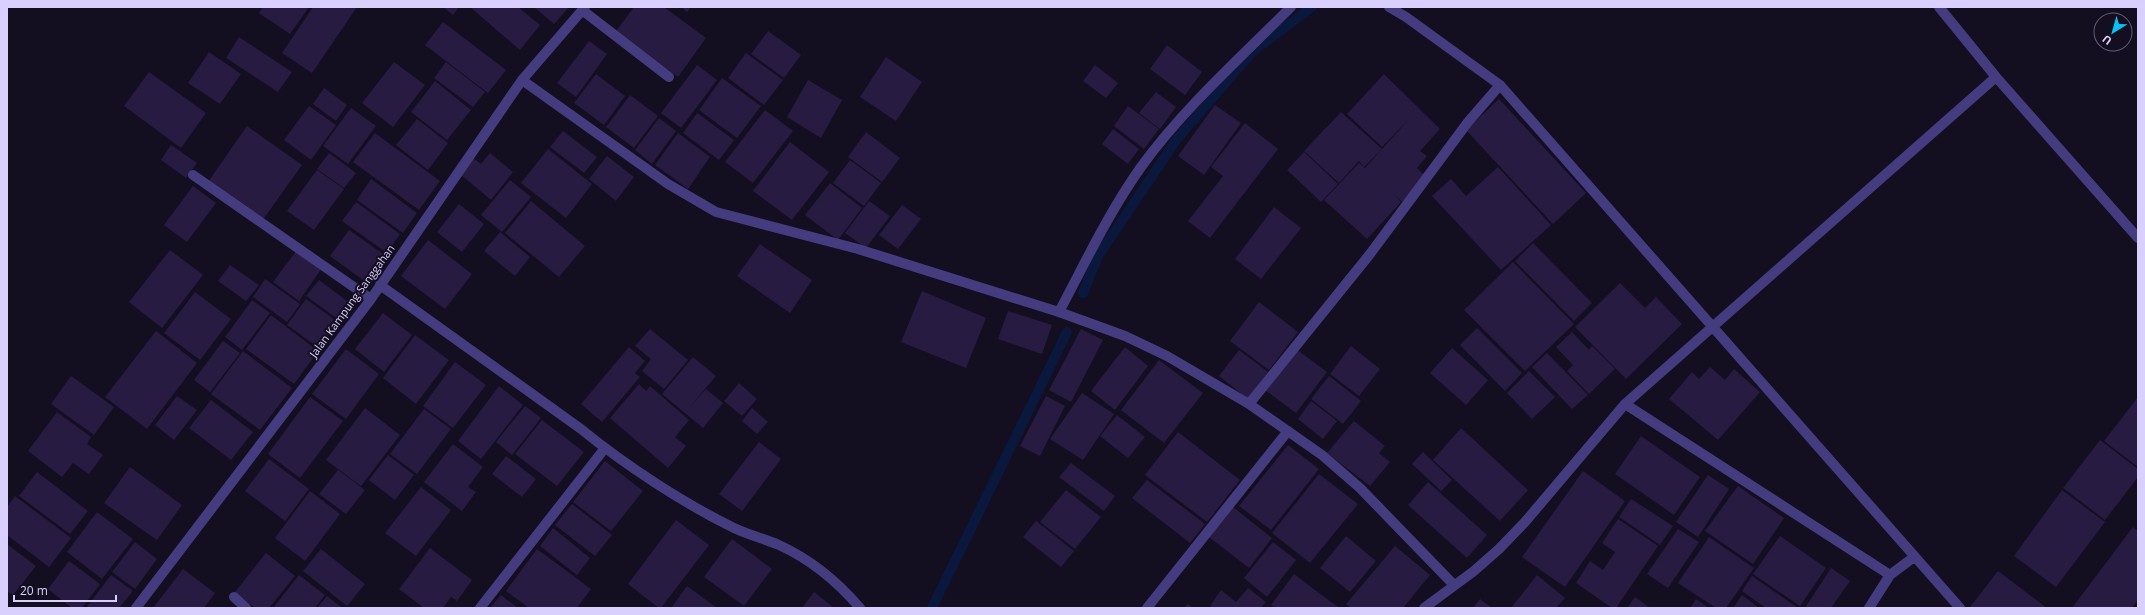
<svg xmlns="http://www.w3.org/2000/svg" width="2145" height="615" font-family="'Open Sans',sans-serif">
<rect width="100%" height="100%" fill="#140e21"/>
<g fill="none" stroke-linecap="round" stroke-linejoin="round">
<path stroke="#0b183e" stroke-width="10" d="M1083 293 1098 256 1177 139 1252 52 1312 7
M932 608 1067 332"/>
</g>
<path fill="#271b42" d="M263 7H309L290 34 259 13Z
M313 7H357L312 73 282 53Z
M443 7H459L453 15Z
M470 7H518L540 25 520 50Z
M534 7H569L554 24Z
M634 7H664L706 38 678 77 616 31Z
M681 7H691L687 12Z
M443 22 506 70 488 93 425 45Z
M768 31 801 55 784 78 751 54Z
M239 37 292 72 278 92 226 58Z
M589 41 607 54 576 97 557 83Z
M1167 45 1202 72 1185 95 1150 69Z
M209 52 241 74 220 104 188 83Z
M746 53 783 80 764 105 728 78Z
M886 57 922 82 896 121 860 97Z
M394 62 425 85 393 127 362 103Z
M446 62 485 92 473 107 434 78Z
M697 65 717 80 681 128 661 113Z
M1095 65 1118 83 1106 98 1083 81Z
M149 72 206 113 181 148 124 106Z
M596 74 625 96 604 125 574 103Z
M1384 74 1440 129 1420 151 1427 156 1417 168 1425 176 1402 202 1393 193 1401 202 1367 239 1324 200 1359 163 1365 168 1411 117 1382 147 1347 114Z
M722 78 761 106 737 138 699 110Z
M808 80 842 100 821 138 787 117Z
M435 81 471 110 447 140 411 112Z
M324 88 347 105 336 121 313 104Z
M1156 92 1176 107 1160 129 1139 113Z
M630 95 658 116 634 148 606 127Z
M1499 99 1586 193 1553 224 1466 130Z
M1215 105 1241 123 1204 175 1178 156Z
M309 106 336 125 311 160 284 140Z
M1128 106 1159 129 1144 149 1114 126Z
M351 108 376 126 348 164 323 146Z
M765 110 793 131 753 183 725 162Z
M1341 112 1382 149 1364 167 1359 161 1339 183 1304 151Z
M697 113 734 140 719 160 683 133Z
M659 118 676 131 652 164 635 150Z
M417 119 448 143 428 170 396 145Z
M1245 123 1278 149 1210 238 1188 221 1223 176 1211 167Z
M247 126 302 165 262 221 208 182Z
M1113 129 1139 149 1128 164 1102 144Z
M563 131 597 157 584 173 550 147Z
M866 132 900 158 882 182 848 157Z
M375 133 440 181 419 210 353 162Z
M678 133 710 157 688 189 655 165Z
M790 142 829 172 792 220 753 191Z
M171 145 197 163 186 178 161 160Z
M548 149 592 184 566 218 521 183Z
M1304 152 1338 184 1321 202 1287 170Z
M329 153 356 173 344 188 317 169Z
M490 153 513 172 491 200 460 174 473 158 481 164Z
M607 156 634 177 616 201 589 179Z
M850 160 881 183 864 206 833 183Z
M1498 167 1551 225 1501 270 1432 196 1451 179 1466 196Z
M317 170 344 189 314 230 287 211Z
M371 179 417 213 403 233 357 200Z
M510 180 531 197 502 232 481 215Z
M830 183 862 208 838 240 805 215Z
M193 186 216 203 187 242 164 225Z
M531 201 585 246 559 277 505 233Z
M869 201 890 216 866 248 845 233Z
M356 202 400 234 387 253 342 221Z
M459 204 484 224 462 252 437 232Z
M902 205 921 219 898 249 879 235Z
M1274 207 1301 228 1261 279 1235 259Z
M349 230 386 256 367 283 330 256Z
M500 232 530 257 515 276 484 251Z
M428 240 472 274 445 309 401 276Z
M1533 243 1592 303 1574 321 1515 261Z
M760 244 812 280 790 313 737 276Z
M170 250 203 275 162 328 129 302Z
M297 250 322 268 299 301 273 282Z
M1513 262 1574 324 1525 371 1464 310Z
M230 265 259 285 246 301 218 281Z
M265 279 300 304 287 322 253 297Z
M319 280 351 304 339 320 306 296Z
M1620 283 1645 308 1656 297 1682 324 1626 379 1575 327Z
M922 291 986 318 966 368 901 342Z
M195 292 231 319 200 360 164 333Z
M306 299 338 322 319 348 287 325Z
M252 300 270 313 242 350 225 337Z
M1259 302 1298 332 1269 370 1230 341Z
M1008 311 1052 325 1042 354 998 339Z
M383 313 412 335 384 372 355 349Z
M271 315 318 351 294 384 246 349Z
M1477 328 1522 373 1505 391 1460 345Z
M650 329 688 360 664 389 642 371 651 359 635 346Z
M1081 329 1103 340 1071 402 1049 390Z
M156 331 197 363 147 429 105 397Z
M1572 332 1589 350 1592 346 1615 369 1589 394 1567 371 1573 365 1556 347Z
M415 335 449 360 416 404 383 378Z
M223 341 240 353 210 392 194 380Z
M1351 346 1380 369 1359 396 1330 374Z
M629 347 645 361 635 373 640 377 602 422 581 404Z
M1125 347 1148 366 1115 410 1091 391Z
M1452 348 1488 380 1466 405 1430 373Z
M346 349 379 374 346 419 312 394Z
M1296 349 1327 372 1296 413 1265 390Z
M1239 350 1268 372 1248 399 1219 376Z
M243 351 292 388 260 430 211 394Z
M1547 353 1588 395 1572 409 1532 367Z
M693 357 716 376 687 410 706 389 723 403 703 428 662 394Z
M1159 360 1203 393 1164 443 1121 410Z
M455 362 486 385 453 428 423 406Z
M1710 367 1725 380 1734 369 1760 392 1718 440 1669 399 1692 372 1699 379Z
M1529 371 1555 397 1532 419 1507 393Z
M71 376 114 407 94 435 51 404Z
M1329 376 1361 401 1343 424 1311 399Z
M739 383 757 399 742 416 724 401Z
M639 384 646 391 650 386 689 420 675 437 686 446 668 468 610 418Z
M499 386 523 405 481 459 458 441Z
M1082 393 1114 414 1083 460 1050 439Z
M177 396 197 410 174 440 155 425Z
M1046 396 1065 406 1040 456 1020 446Z
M310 397 343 421 300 478 268 454Z
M2138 397V467L2104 441Z
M211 400 253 432 231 460 189 428Z
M1311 401 1337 421 1323 439 1298 419Z
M525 406 541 418 512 455 496 442Z
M365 408 400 435 361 486 326 460Z
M752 408 768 422 757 434 742 421Z
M424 409 451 429 417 474 390 454Z
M57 412 91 437 87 444 103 455 89 474 73 463 62 477 28 451Z
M1117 415 1145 437 1128 458 1100 436Z
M542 420 584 452 557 486 515 454Z
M1354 421 1385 446 1379 453 1390 462 1370 486 1327 453Z
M1461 428 1528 490 1500 521 1433 460Z
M1178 432 1240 480 1207 522 1145 475Z
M1641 436 1700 477 1674 515 1615 474Z
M2100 440 2138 469V477L2105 520 2063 488Z
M759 442 781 459 742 511 719 494Z
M453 444 483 467 468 487 476 492 462 511 424 482Z
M1288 445 1319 469 1271 530 1239 506Z
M1423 452 1452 480 1441 491 1412 464Z
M388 455 414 475 395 500 369 480Z
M506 456 536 479 522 497 492 474Z
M269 459 309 489 285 521 245 491Z
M605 461 643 491 611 531 573 502Z
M1071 463 1115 496 1104 511 1059 477Z
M130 467 182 505 157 540 104 503Z
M338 470 365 490 346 514 319 494Z
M1583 471 1625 501 1565 587 1522 557Z
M37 472 88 511 70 534 19 496Z
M1319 474 1358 504 1310 563 1272 533Z
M1708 475 1729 489 1698 537 1676 522Z
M1147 480 1205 524 1190 543 1132 498Z
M1428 482 1487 535 1467 558 1408 505Z
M1738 486 1784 518 1753 564 1705 531Z
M421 487 451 510 416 556 385 533Z
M1066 490 1101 517 1075 549 1040 522Z
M2062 490 2105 522 2056 587 2014 556Z
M310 491 340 514 305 561 275 538Z
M15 496 71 538 49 567 7 535V507Z
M1631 499 1673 526 1660 545 1619 517Z
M572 504 612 535 595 556 555 525Z
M1233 507 1272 538 1249 568 1209 537Z
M97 512 133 539 102 579 67 552Z
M1618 519 1658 546 1616 608H1612L1576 583 1590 561 1603 570 1615 552 1602 543Z
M676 520 709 545 661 608H659L628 584Z
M1036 521 1074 551 1061 567 1023 537Z
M2133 527 2138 531V600L2132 608H2072Z
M553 528 590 558 577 575 540 546Z
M1678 529 1699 542 1668 588 1647 574Z
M1346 536 1376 561 1350 592 1320 568Z
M1780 536 1826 568 1800 606 1753 574Z
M1709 537 1754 568 1726 608H1716L1678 583Z
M732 539 772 569 744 606 704 577Z
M135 542 157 559 135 589 112 572Z
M1273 542 1296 560 1267 597 1244 578Z
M7 544 36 566 13 595 7 591Z
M1395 546 1430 575 1403 608H1351L1346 604Z
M430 548 472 580 457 601 451 597 443 608H424L399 589Z
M321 549 365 584 347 606 303 571Z
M537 549 591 589 577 608H529L506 591Z
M266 553 295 576 269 608H255L235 592Z
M69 561 100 584 82 608H72L48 589Z
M1831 568 1850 581 1831 608H1805Z
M183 569 215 593 204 608H153Z
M1998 571 2047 608 1970 607Z
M1294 574 1339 608H1275L1271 605Z
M111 575 133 591 119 608H86Z
M299 575 325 595 315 608H273Z
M1537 575 1565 598 1556 608H1511Z
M1752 576 1798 608H1766L1742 591Z
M687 586 717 608H671Z
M1248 588 1266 602 1261 608H1212L1210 606 1221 590 1236 602Z
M814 592 834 608H802Z
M501 595 518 608H490Z
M1742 595 1759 608H1733Z
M327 596 341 607 340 608H317Z
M1635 597 1650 608H1627Z
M1480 599 1492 608H1473Z
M1696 599 1709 608H1690Z
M1188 604 1193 608H1184Z"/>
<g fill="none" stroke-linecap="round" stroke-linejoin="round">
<path stroke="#453b7f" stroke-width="10" d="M1389 7 1406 17 1500 85 1960 608
M1939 7 1996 77 2138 238
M582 10 669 77
M522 80 668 184 716 212 858 249 1059 312 1125 336 1167 356 1249 404 1322 455 1360 488 1453 584
M193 175 371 299
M380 285 581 429C625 465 683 503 734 528 749 535 765 539 779 545 812 560 837 581 860 608
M1059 312C1085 263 1109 212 1141 167 1184 108 1240 58 1291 7
M1249 404 1370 254 1468 122 1500 85
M1625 404 1890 575
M234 597 246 608
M136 608 371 299 522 80 585 7
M480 608 605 448
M1147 608 1288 431
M1424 608 1474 571 1499 549 1525 522 1625 404 1996 77
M1869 608 1890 575 1914 557"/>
</g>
<g text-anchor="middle" stroke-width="4" stroke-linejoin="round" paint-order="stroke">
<g font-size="11" fill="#dad0fd" stroke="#140e21">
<text transform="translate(352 301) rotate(-54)" y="4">Jalan Kampung Sanggahan</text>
</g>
</g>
<rect width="2145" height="615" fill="none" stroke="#dad0fd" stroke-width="16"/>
<g transform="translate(2113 32) rotate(217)"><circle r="19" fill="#140e21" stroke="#635c79"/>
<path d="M0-3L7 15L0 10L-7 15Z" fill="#08c1f2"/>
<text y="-6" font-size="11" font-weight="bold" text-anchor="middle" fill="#dad0fd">U</text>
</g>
<path d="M14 595v6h102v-6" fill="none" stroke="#dad0fd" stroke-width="2"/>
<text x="20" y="595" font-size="12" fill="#dad0fd" stroke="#140e21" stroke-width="3" paint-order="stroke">20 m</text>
</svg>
